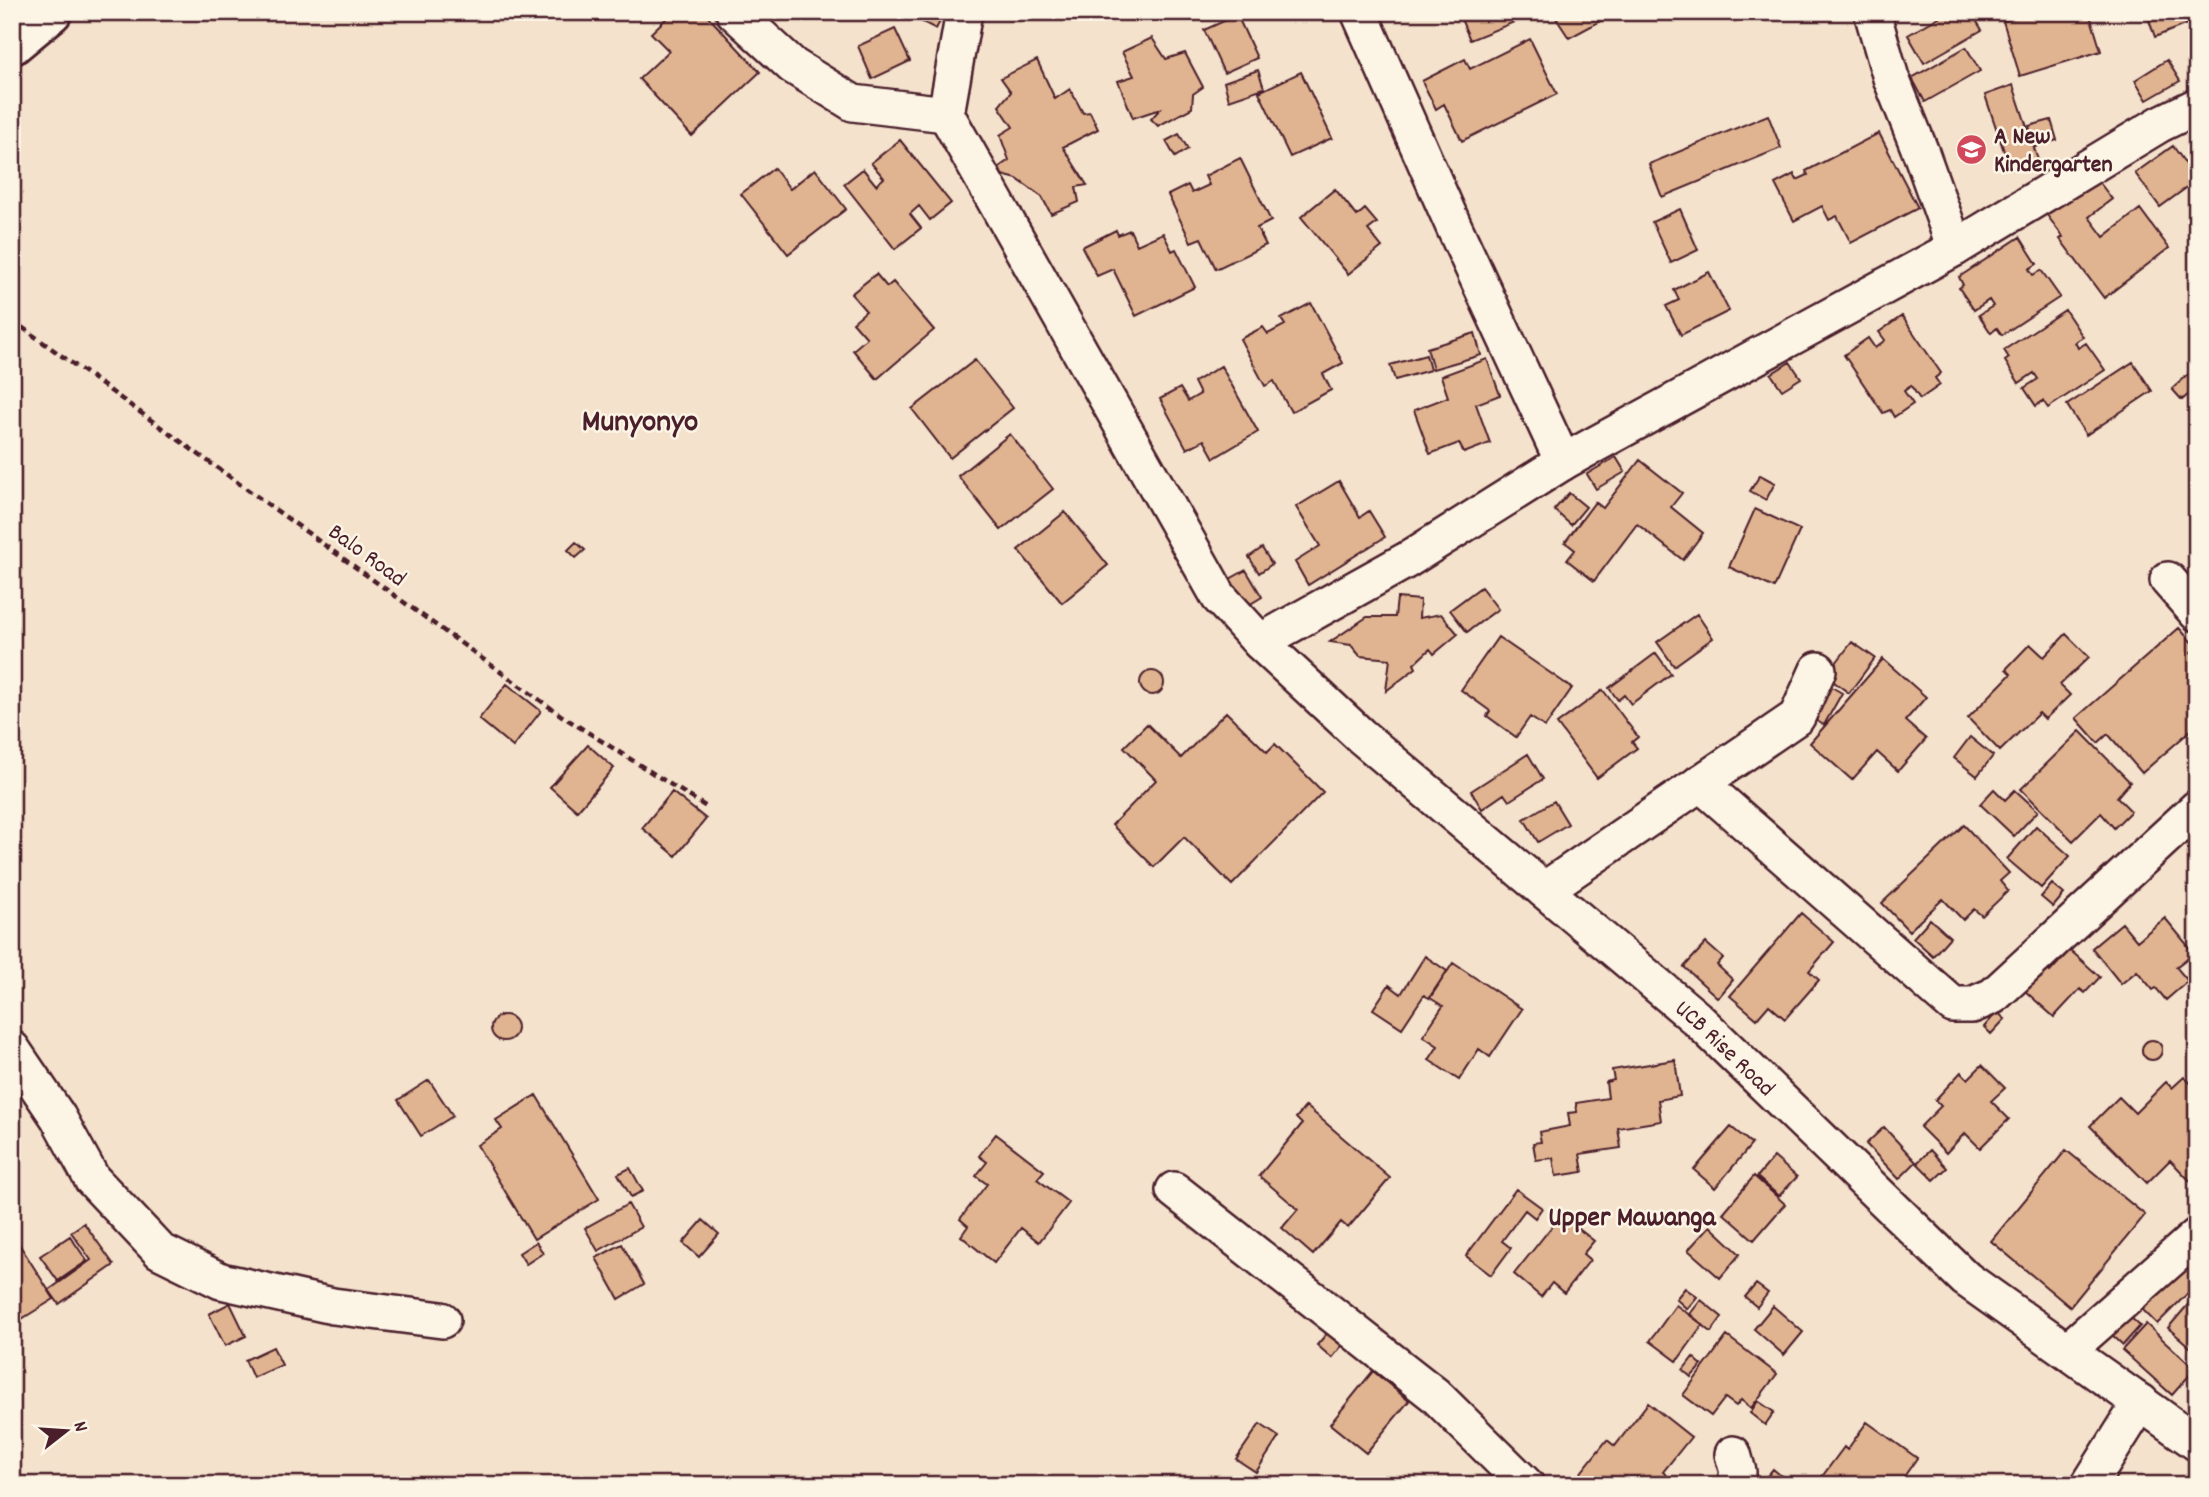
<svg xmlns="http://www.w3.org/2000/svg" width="2209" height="1497" font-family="Dekko,sans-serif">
<rect width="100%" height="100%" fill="#f4e2cc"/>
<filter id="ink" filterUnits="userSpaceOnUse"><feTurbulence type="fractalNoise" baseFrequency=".0143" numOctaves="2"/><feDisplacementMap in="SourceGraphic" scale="14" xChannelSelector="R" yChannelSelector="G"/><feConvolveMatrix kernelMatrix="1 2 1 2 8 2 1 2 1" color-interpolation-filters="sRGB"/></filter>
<g filter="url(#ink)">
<path fill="#e0b490" stroke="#4a1f2b" stroke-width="2" d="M673 12H684L688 17 693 12H704L760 72 692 136 639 79 669 51 651 33Z
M913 12H945L936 29 911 16Z
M1458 12H1539L1470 40Z
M1552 12H1617L1569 38Z
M1948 12H1971L1982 30 1924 63 1908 35Z
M2034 12H2089L2101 51 2020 76 2003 21Z
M2146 12H2197V20L2155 37Z
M1237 15 1257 58 1224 73 1204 30Z
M895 29 910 61 872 79 858 46Z
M1152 38 1166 59 1185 53 1203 87 1193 94 1192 108 1158 126 1151 119 1160 109 1133 118 1118 81 1134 76 1122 52Z
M1530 39 1557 94 1462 141 1444 104 1436 109 1422 81 1465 59 1470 69Z
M1966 47 1980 71 1925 102 1912 78Z
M1037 60 1055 99 1070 89 1083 113 1090 112 1098 129 1063 147 1087 185 1076 187 1079 202 1051 214 1042 197 1017 179 1002 175 999 167 1009 160 1000 135 1013 127 999 106 1011 92 1001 78Z
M2167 60 2180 81 2147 100 2135 80Z
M1258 70 1264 88 1229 100 1224 82Z
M1301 72 1332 138 1290 157 1259 92Z
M2013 85 2038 160 2010 169 1985 95Z
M1768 115 1781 148 1662 197 1649 164Z
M2051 120 2057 140 2035 147 2029 126Z
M1879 133 1918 208 1851 243 1837 216 1829 220 1822 206 1794 221 1775 184 1794 174 1797 180 1808 175 1806 171Z
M1179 134 1188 149 1175 157 1166 141Z
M900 140 951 203 930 220 919 206 910 214 921 228 895 249 844 184 863 169 876 185 884 178 871 163Z
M2173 146 2197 180 2160 207 2135 173Z
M1240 158 1271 221 1257 228 1266 245 1216 269 1201 238 1191 242 1168 195 1188 185 1192 193 1209 185 1205 176Z
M774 168 790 189 815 169 846 209 788 254 741 194Z
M2096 178 2112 199 2089 217 2104 237 2140 209 2169 248 2104 298 2060 239 2063 237 2047 215Z
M1335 189 1357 216 1365 209 1377 223 1368 230 1382 247 1348 274 1301 217Z
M1680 209 1698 250 1671 263 1652 222Z
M1116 230 1118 235 1130 230 1137 245 1163 233 1172 251 1176 249 1195 287 1136 316 1113 269 1097 276 1082 247Z
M2020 237 2037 264 2029 269 2033 275 2041 270 2060 297 2002 335 1997 328 1991 333 1979 315 1993 306 1989 300 1974 310 1959 288 1963 285 1959 277Z
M1709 272 1729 311 1681 335 1666 306 1679 300 1674 290Z
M876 274 887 287 893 282 934 330 877 379 853 350 867 338 853 322 866 311 851 294Z
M1311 303 1343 363 1323 374 1331 390 1291 412 1274 381 1265 386 1240 339 1263 327 1268 334 1285 325 1281 319Z
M2065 310 2083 337 2075 342 2078 348 2086 343 2105 370 2048 408 2043 401 2036 406 2024 388 2038 379 2034 373 2019 383 2005 361 2009 358 2004 350Z
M1902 316 1941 373 1935 378 1940 385 1920 399 1911 386 1904 391 1913 404 1894 417 1890 410 1883 413 1844 355 1868 338 1875 348 1885 340 1879 332Z
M1475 333 1481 355 1433 369 1427 348Z
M1426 355 1430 370 1395 380 1390 365Z
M1487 359 1500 395 1476 404 1490 443 1464 453 1459 443 1430 454 1414 410 1448 397 1441 376Z
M975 360 1013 408 950 458 912 409Z
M1790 362 1801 378 1782 390 1771 374Z
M2133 362 2152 391 2086 435 2067 405Z
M1221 366 1258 432 1214 458 1204 440 1187 449 1160 399 1180 388 1188 401 1200 394 1194 382Z
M2192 371 2197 377V387L2182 400 2172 389Z
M1010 434 1053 489 1001 530 958 476Z
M1616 457 1625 472 1596 489 1587 474Z
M1640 460 1682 493 1671 507 1703 533 1683 560 1637 524 1594 581 1567 560 1575 550 1565 542 1595 502 1603 508Z
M1760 475 1775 483 1766 500 1750 491Z
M1339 481 1360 517 1369 511 1385 537 1308 585 1295 562 1320 546 1296 507Z
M1569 493 1586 507 1571 525 1554 510Z
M1755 509 1800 530 1774 588 1729 567Z
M1065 512 1108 565 1062 603 1018 550Z
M576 542 585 550 576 558 568 550Z
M1262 548 1272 564 1259 573 1249 557Z
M1246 570 1262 597 1237 612 1221 584Z
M1481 587 1498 609 1467 632 1450 610Z
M1397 598 1420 600 1419 618 1441 614 1458 634 1434 654 1430 649 1414 664 1416 668 1386 691 1390 659 1360 656 1351 645 1330 642 1367 617H1395Z
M1697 614 1713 638 1674 666 1657 642Z
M2179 628 2196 647 2191 652 2197 658V725L2142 773 2108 734 2098 743 2076 718Z
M2066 634 2089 657 2060 685 2070 695 2045 719 2039 713 2000 751 1968 718 2011 674 2006 669 2030 644 2044 657Z
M1498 637 1572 688 1545 727 1530 717 1516 737 1487 716 1490 711 1461 690Z
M1852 642 1875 658 1849 693 1826 676Z
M1656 653 1671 674 1631 704 1624 695 1618 700 1609 688Z
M1883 659 1926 697 1905 721 1926 739 1898 771 1877 752 1852 780 1810 743Z
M1140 683a12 12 0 1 1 24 0a12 12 0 1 1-24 0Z
M1823 682 1842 693 1824 725 1806 715Z
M507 684 541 711 513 747 479 719Z
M1603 690 1638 737 1632 742 1637 748 1597 778 1557 724Z
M1226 712 1267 752 1275 744 1323 792 1232 885 1184 837 1154 867 1112 825 1156 780 1124 747 1147 724 1181 758Z
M2080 731 2130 782 2117 797 2131 811 2114 828 2101 813 2073 841 2021 789Z
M1970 737 1993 756 1977 776 1954 758Z
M588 745 614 768 577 811 550 787Z
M1528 754 1543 779 1509 801 1504 794 1482 809 1471 791Z
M1994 789 2005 800 2015 790 2038 811 2014 836 1980 804Z
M672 792 706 819 676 856 642 828Z
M1554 801 1568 824 1538 842 1524 819Z
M1964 825 2009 873 2000 881 2008 891 1982 916 1974 909 1963 920 1943 899 1909 931 1882 903Z
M2036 826 2070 856 2041 888 2007 859Z
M2052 884 2064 894 2053 907 2041 897Z
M1801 913 1834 942 1809 971 1819 980 1785 1019 1769 1005 1757 1019 1730 996Z
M2165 918 2194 953 2176 967 2188 981 2166 1000 2156 988 2153 990 2137 971 2121 984 2092 948 2122 923 2137 941Z
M1930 919 1950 937 1933 956 1913 938Z
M1706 943 1723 958 1717 965 1733 980 1718 998 1684 967Z
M2070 950 2100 977 2085 993 2080 989 2054 1017 2025 991 2046 968 2050 972Z
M1425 956 1447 971 1429 998 1424 995 1402 1028 1373 1009 1389 985 1401 994Z
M1453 963 1522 1009 1490 1057 1479 1049 1459 1080 1429 1060 1438 1046 1423 1036 1443 1006 1430 998Z
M1997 1012 2005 1019 1991 1034 1984 1027Z
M491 1028a13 13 0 1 1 26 0a13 13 0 1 1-26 0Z
M2142 1050a10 10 0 1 1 20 0a10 10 0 1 1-20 0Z
M1675 1060 1680 1096 1658 1100 1661 1121 1618 1128 1621 1148 1580 1154 1583 1172 1556 1176 1553 1158 1536 1160 1533 1143 1541 1142 1539 1132 1570 1126 1568 1113 1577 1112 1576 1103 1608 1098 1606 1082 1614 1080 1612 1070Z
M1982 1065 2005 1088 1991 1101 2009 1119 1980 1148 1965 1133 1946 1153 1920 1127 1941 1106 1935 1100 1961 1072 1968 1079Z
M2184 1077 2197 1089V1178L2192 1183 2170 1160 2147 1183 2090 1126 2119 1097 2135 1113 2166 1082 2172 1088Z
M429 1080 453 1116 421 1136 398 1100Z
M536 1095 599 1199 534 1239 477 1145 502 1129 496 1120Z
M1306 1106 1390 1178 1348 1228 1341 1222 1313 1255 1282 1228 1298 1209 1259 1176 1302 1124 1296 1118Z
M1731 1127 1752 1144 1715 1188 1694 1170Z
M1884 1127 1916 1162 1899 1179 1866 1144Z
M996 1134 1044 1171 1037 1179 1069 1203 1039 1242 1021 1228 994 1263 961 1236 968 1226 960 1219 987 1184 976 1176 987 1162 979 1156Z
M1930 1150 1947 1168 1934 1180 1917 1163Z
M2066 1150 2145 1215 2070 1307 1991 1241Z
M1774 1157 1797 1177 1779 1196 1757 1177Z
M630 1168 643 1191 631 1197 618 1174Z
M1754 1176 1785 1204 1754 1240 1723 1213Z
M1516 1189 1542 1208 1535 1218 1525 1210 1502 1241 1511 1248 1491 1275 1466 1256Z
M628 1204 641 1227 598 1251 585 1228Z
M1561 1215 1594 1241 1583 1254 1590 1260 1564 1293 1552 1283 1541 1297 1514 1274Z
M703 1220 719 1234 699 1257 683 1243Z
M84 1223 114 1265 59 1304 49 1290 91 1260 71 1232Z
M1710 1226 1740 1254 1720 1278 1688 1250Z
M12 1233 54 1299 12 1325Z
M70 1236 87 1261 58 1281 40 1256Z
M536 1242 543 1253 526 1264 519 1253Z
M622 1244 644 1284 619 1299 596 1258Z
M2197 1249V1284L2157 1324 2140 1307Z
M1756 1284 1768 1293 1757 1307 1745 1297Z
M1685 1288 1697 1297 1687 1309 1676 1299Z
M2197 1294V1353L2168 1328Z
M1701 1300 1722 1317 1711 1332 1690 1314Z
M230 1303 246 1336 225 1346 209 1314Z
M1676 1305 1703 1325 1677 1361 1650 1341Z
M1773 1306 1803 1332 1784 1355 1754 1329Z
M2128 1315 2140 1326 2123 1345 2111 1334Z
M2146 1324 2195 1369 2172 1395 2122 1350Z
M1329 1331 1344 1343 1332 1358 1317 1345Z
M1727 1336 1777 1374 1751 1408 1741 1400 1736 1406 1725 1398 1711 1416 1683 1395Z
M273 1347 282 1365 253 1378 245 1360Z
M1693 1357 1702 1365 1691 1377 1683 1370Z
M1373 1371 1409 1401 1366 1453 1330 1424Z
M1758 1401 1774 1412 1765 1425 1750 1413Z
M1648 1403 1691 1437 1663 1472 1677 1485H1581L1575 1480 1607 1440 1615 1446Z
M1867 1422 1917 1458 1898 1485H1831L1821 1478 1844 1447 1847 1450Z
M1260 1424 1279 1437 1256 1472 1236 1459Z
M1773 1469 1792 1485H1760Z"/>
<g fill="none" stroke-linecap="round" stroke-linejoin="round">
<defs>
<g id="street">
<path d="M734 12 793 66 853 103 946 114"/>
<path id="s1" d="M964 12 946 114 1219 597 1260 642 1361 736 1696 1018 1966 1279 2197 1443"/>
<path d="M1359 12 1454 227 1563 462"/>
<path d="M1872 12 1891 78 1921 153 1955 248"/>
<path d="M2168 580 2197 613"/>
<path d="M1260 642 1407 560 1563 462 1955 248 2160 124 2197 106"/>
<path d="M1700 783 1953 1005H1972L1993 996 2197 808"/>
<path d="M1544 890 1797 717 1818 670"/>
<path d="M12 1049 58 1117 92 1179 160 1251 221 1281 333 1306 442 1320"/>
<path d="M1174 1190 1435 1395 1526 1485"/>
<path d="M2068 1350 2197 1236"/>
<path d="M1733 1454 1738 1472 1735 1485"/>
<path d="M2089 1485 2141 1402"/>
</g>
<path id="secondary" d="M12 45 52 12"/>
</defs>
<use href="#street" stroke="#4a1f2b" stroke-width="40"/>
<use href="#secondary" stroke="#4a1f2b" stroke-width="44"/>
<path stroke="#4a1f2b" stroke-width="4.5" stroke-dasharray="7 5" stroke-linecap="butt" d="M12 320 562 716 708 808"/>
<use href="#street" stroke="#fcf5e5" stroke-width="35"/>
<use href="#secondary" stroke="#fcf5e5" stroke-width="38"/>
</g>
</g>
<defs>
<symbol id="school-disc" viewBox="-11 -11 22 22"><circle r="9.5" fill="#d1495b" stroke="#fcf5e5"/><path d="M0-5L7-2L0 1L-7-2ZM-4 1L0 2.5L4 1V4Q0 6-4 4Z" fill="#fff"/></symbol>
</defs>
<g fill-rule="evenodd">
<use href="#school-disc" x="1954" y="132" width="35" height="35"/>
</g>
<g text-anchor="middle" stroke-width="5" stroke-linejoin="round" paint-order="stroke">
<g font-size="24" font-weight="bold" fill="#4a1f2b" stroke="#fcf5e5" text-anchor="start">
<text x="1994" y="143">A New<tspan x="1994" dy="28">Kindergarten</tspan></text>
</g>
<g font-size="24" fill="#4a1f2b" stroke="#fcf5e5">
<text transform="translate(368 554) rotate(36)" y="8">Balo Road</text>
<text dy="8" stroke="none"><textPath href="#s1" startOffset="1337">UCB Rise Road</textPath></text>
</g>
<g font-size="28" font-weight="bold" fill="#4a1f2b" stroke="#fcf5e5">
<text x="1632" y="1225">Upper Mawanga</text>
</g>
<g font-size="32" font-weight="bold" fill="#4a1f2b" stroke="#fcf5e5">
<text x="640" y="430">Munyonyo</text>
</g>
</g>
<rect width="2209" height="1497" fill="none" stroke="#fcf5e5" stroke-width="42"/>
<rect x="21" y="21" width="2167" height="1455" fill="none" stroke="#4a1f2b" stroke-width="2.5" filter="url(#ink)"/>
<g transform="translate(66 1431) rotate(73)" stroke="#fcf5e5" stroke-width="5" paint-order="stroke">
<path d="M0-5L12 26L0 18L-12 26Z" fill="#4a1f2b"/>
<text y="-10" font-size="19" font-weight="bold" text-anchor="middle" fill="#4a1f2b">N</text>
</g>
</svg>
